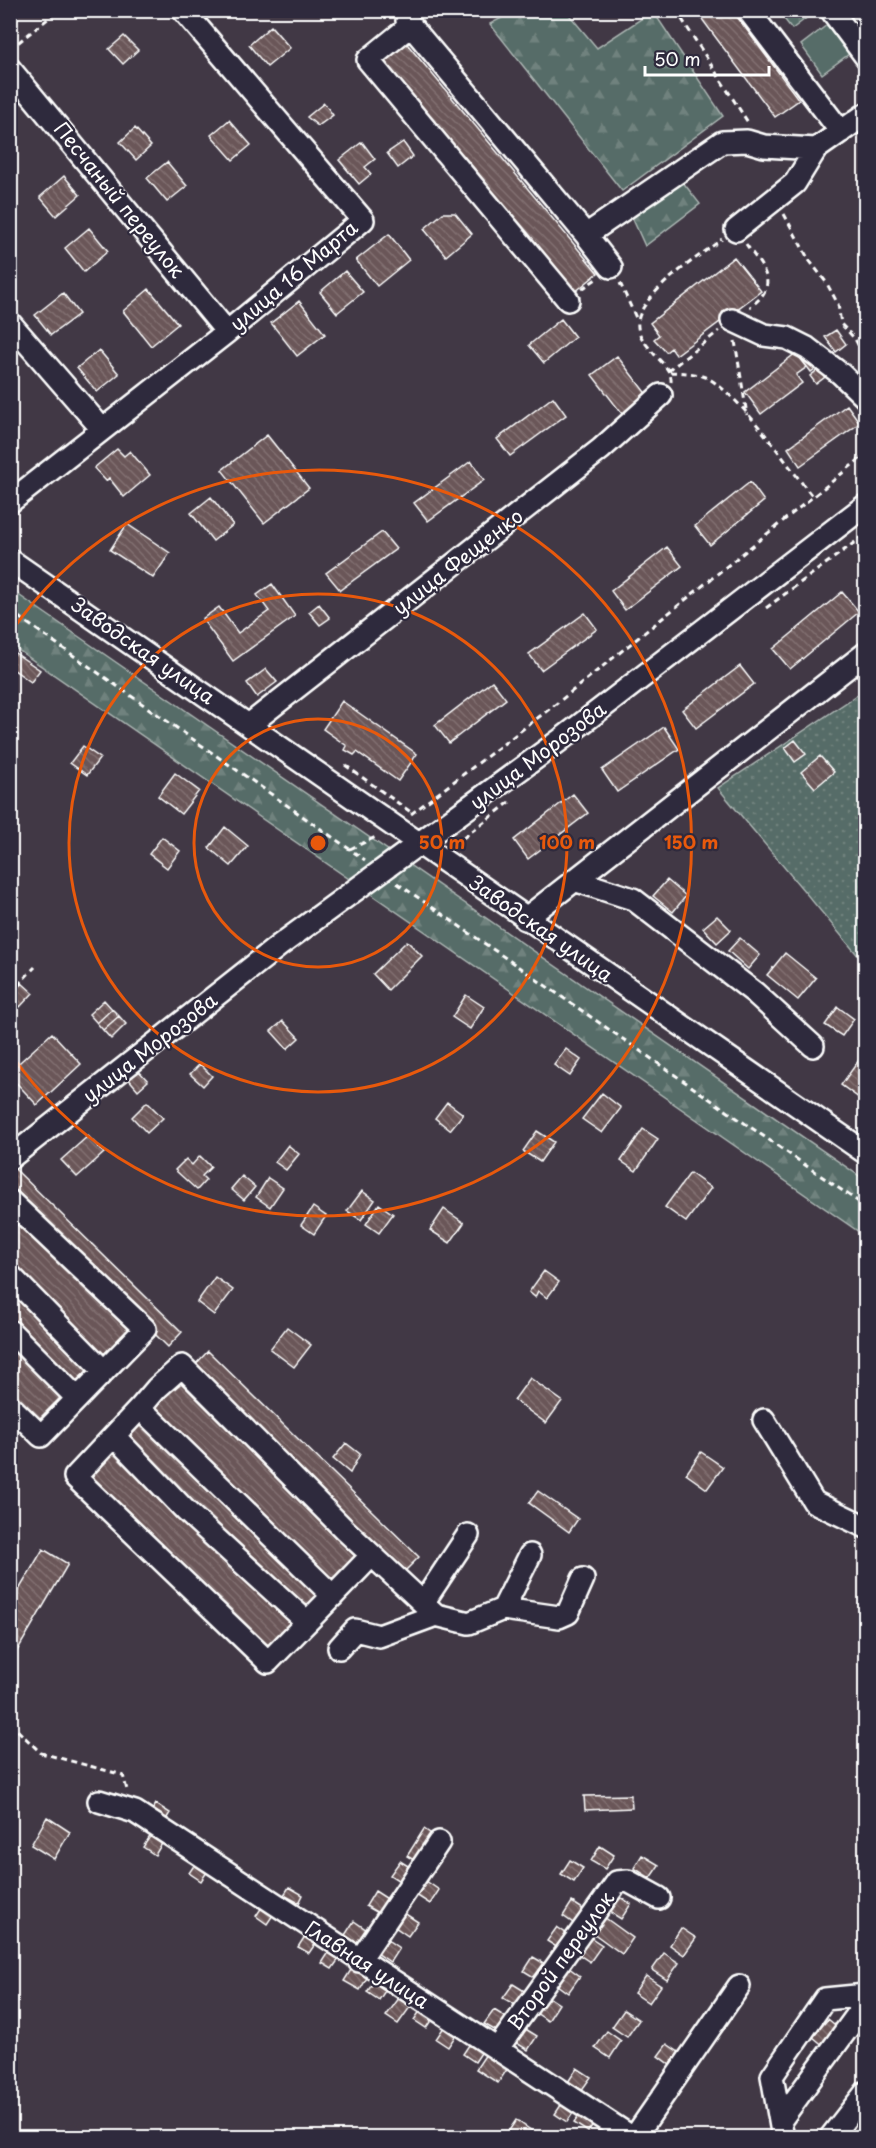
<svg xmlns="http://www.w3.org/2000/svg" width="876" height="2148" font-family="'Playpen Sans',sans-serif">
<defs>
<pattern id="forest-firs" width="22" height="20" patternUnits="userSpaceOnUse" patternTransform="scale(1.5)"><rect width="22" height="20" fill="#576c67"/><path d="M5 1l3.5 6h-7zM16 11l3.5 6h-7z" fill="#70827e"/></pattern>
<pattern id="park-crowns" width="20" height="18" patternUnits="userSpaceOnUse" patternTransform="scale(1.5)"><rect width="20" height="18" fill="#576c67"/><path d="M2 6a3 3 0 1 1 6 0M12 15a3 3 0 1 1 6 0" fill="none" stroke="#70827e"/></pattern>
<pattern id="garden-dots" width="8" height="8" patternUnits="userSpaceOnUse" patternTransform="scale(1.5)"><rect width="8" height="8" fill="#576c67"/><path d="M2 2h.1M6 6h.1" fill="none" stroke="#70827e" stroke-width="1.8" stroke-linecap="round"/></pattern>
<pattern id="building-back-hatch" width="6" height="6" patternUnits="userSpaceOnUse" patternTransform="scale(1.5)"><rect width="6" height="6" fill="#6b5758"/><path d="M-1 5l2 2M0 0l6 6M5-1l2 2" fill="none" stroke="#817071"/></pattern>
</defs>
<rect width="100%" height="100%" fill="#413845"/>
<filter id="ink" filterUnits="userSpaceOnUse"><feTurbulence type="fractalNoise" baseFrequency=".0167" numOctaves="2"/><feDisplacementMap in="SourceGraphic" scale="12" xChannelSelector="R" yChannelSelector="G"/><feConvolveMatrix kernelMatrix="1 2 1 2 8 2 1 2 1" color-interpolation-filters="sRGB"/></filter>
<g filter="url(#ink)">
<path fill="url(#forest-firs)" stroke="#abb6b3" stroke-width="1.5" d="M517 10 566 11 597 48 653 11 723 116 622 191 490 24Z
M682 181 700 204 645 246 631 215Z
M10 589 865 1180V1236L11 645Z"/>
<path fill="url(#park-crowns)" stroke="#abb6b3" stroke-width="1.5" d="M778 11H811L813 13 792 29Z"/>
<path fill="url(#garden-dots)" stroke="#abb6b3" stroke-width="1.5" d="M865 690V964L718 788Z"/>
<path fill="#576c67" stroke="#abb6b3" stroke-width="1.5" d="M827 25 849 54 822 74 801 45Z"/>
<path fill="url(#building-back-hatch)" stroke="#fff" stroke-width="1.5" d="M732 10 799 100 775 117 696 11Z
M271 26 290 48 267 67 249 45Z
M124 36 138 50 123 64 109 49Z
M403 39 598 273 569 297 374 63Z
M324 103 333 115 318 126 307 117Z
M229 120 251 145 233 160 211 135Z
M135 128 151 146 136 160 120 142Z
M362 142 375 159 365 167 371 174 359 184 339 160Z
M403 142 413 156 398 168 387 153Z
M167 162 187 186 167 202 147 178Z
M64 176 80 195 56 216 40 197Z
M443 213H455L472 234 446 256 424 229Z
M89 228 108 251 84 272 65 248Z
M389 234 409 260 377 286 356 260Z
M734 257 761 291 676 355 671 348 666 352 654 339 659 335 650 323Z
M345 271 363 292 337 313 320 292Z
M149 289 178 324 151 346 123 311Z
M63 293 79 314 51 335 35 315Z
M299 301 325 334 297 356 271 323Z
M561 319 575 337 544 363 529 345Z
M836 330 846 344 836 352 825 337Z
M99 350 119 374 97 392 77 368Z
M796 353 807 367 796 375 802 383 761 414 745 392Z
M811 354 819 366 811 372 802 360Z
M617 356 648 396 623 415 592 375Z
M823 366 829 374 816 384 810 376Z
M553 397 566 415 510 456 497 439Z
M847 405 860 423 800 466 788 448Z
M267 435 309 488 264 523 222 470Z
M117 449 124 456 130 451 150 475 124 497 109 478 106 481 94 468Z
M471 461 484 480 428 521 414 503Z
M750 482 764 501 710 545 695 526Z
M211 497 233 525 213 541 191 513Z
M127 524 170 553 153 578 110 550Z
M382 532 396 549 340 590 326 573Z
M667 547 682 566 625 610 611 591Z
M272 584 295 616 233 661 202 619 219 607 238 633 269 611 257 595Z
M842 592 859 612 790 669 773 649Z
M319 604 330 618 320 625 309 612Z
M585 613 597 629 541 670 529 654Z
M15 653 40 670 31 682 10 667V659Z
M740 666 754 684 696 728 682 710Z
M266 669 277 682 257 697 247 683Z
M492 681 506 699 449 743 435 725Z
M342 701 417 754 398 781 357 752 354 755 345 750 347 746 323 729Z
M664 727 679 749 617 792 602 770Z
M795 740 806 754 795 762 785 748Z
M83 746 100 758 87 775 70 763Z
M820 756 834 772 815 788 801 772Z
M175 773 199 791 181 814 158 796Z
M573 794 588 813 528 859 514 840Z
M225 827 248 846 231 866 209 848Z
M162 837 180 851 167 868 149 854Z
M667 880 686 896 673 912 653 896Z
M717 916 731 930 717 943 703 928Z
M740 938 760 955 748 969 728 951Z
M407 941 422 956 388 990 373 974Z
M785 953 816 978 798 1000 767 975Z
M22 983 33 993 20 1007 10 996Z
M466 995 484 1007 470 1029 452 1017Z
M104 1000 112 1009 97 1023 89 1014Z
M838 1007 854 1019 842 1036 825 1025Z
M112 1009 119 1016 103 1030 97 1023Z
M119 1016 126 1024 111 1039 103 1030Z
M283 1021 299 1038 287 1049 271 1031Z
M52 1033 81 1064 37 1105 10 1076V1071Z
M566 1049 581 1060 570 1076 554 1065Z
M859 1060 866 1065V1103L841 1085Z
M200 1064 212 1076 203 1086 190 1074Z
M136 1068 148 1081 138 1090 127 1077Z
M602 1093 621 1108 602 1133 582 1119Z
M147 1102 163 1118 147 1133 132 1117Z
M447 1102 463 1114 450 1130 435 1118Z
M643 1129 658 1139 636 1171 621 1161Z
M537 1131 554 1142 540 1162 523 1151Z
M88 1136 104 1153 77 1177 61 1160Z
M288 1145 299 1154 286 1170 275 1162Z
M200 1156 211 1167 202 1176 206 1180 197 1190 175 1170 186 1159 192 1165Z
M15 1169 182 1332 168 1347 10 1191V1174Z
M690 1173 711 1188 686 1222 665 1207Z
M242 1176 255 1187 244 1200 231 1189Z
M268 1178 283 1188 270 1207 256 1197Z
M362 1191 375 1200 361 1220 347 1211Z
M379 1204 393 1214 379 1233 366 1224Z
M313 1207 326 1216 314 1234 301 1225Z
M444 1209 464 1223 450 1243 430 1230Z
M13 1215 129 1330 103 1356 10 1265V1217Z
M544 1271 559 1282 547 1298 538 1291 535 1297 529 1292Z
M215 1277 233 1290 214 1315 197 1302Z
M10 1285 91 1367 75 1382 10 1317Z
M287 1327 311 1345 294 1367 270 1349Z
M10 1338 65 1393 39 1419 10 1391Z
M208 1351 419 1557 404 1572 194 1366Z
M530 1378 562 1401 546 1423 514 1400Z
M178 1380 356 1557 330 1582 152 1406Z
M138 1420 318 1596 303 1611 123 1436Z
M346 1443 360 1454 350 1473 333 1459Z
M113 1445 295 1620 266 1650 84 1474Z
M701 1452 723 1467 707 1489 686 1474Z
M538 1491 578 1519 569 1532 529 1503Z
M43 1549 68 1564 10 1663V1605Z
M631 1795 632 1808 585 1810 584 1796Z
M156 1804 170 1813 165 1821 151 1812Z
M47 1817 70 1832 54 1859 31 1845Z
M424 1829 436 1837 419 1863 407 1856Z
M151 1835 163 1842 155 1855 143 1847Z
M600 1846 614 1855 605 1869 591 1861Z
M642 1855 659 1865 650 1878 634 1868Z
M570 1860 583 1868 574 1882 561 1874Z
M197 1861 209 1869 201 1881 189 1873Z
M400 1861 413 1869 404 1884 390 1875Z
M426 1881 439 1890 430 1904 416 1895Z
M289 1887 303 1895 299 1903 284 1895Z
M375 1891 389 1900 380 1914 366 1906Z
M617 1895 631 1904 621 1919 607 1910Z
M572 1902 586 1911 576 1925 563 1916Z
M264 1904 275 1912 267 1924 256 1916Z
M404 1913 418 1922 408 1936 395 1927Z
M604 1917 633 1938 622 1954 589 1930Z
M354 1921 367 1930 358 1944 345 1935Z
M557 1927 570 1936 561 1950 547 1941Z
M681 1928 696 1938 684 1955 670 1945Z
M307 1933 318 1940 309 1953 298 1947Z
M587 1935 602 1945 590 1962 575 1952Z
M386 1939 399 1948 390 1962 377 1953Z
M331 1949 341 1956 332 1969 322 1963Z
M664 1953 679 1963 667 1980 652 1970Z
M533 1957 547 1965 537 1979 524 1971Z
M354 1965 369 1974 360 1990 344 1981Z
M565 1965 580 1976 568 1993 553 1982Z
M646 1976 661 1986 649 2003 634 1993Z
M375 1980 387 1988 379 2000 367 1992Z
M513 1984 526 1992 517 2006 503 1998Z
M402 1994 413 2003 398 2024 386 2016Z
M544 1994 559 2004 548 2021 533 2011Z
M422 2008 434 2016 426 2028 414 2020Z
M494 2010 507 2018 498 2032 484 2024Z
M624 2010 639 2020 627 2037 612 2027Z
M828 2019 840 2029 825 2047 813 2037Z
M444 2027 456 2035 448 2047 436 2039Z
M524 2028 537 2036 528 2050 515 2042Z
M607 2031 621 2041 610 2058 595 2048Z
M471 2042 483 2050 475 2062 463 2054Z
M667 2044 683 2055 674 2068 658 2056Z
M486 2054 508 2068 498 2083 476 2069Z
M577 2068 591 2077 581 2091 568 2082Z
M563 2102 575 2110 567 2122 555 2114Z
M579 2115 593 2124 588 2132 574 2123Z
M516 2120 535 2133 532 2138H504Z
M603 2129 616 2138 598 2137Z"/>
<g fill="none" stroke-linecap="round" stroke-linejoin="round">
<defs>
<path id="minor" d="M748 10 841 132
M831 10 866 57
M407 21 586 235 722 142 747 141 764 146 816 149
M411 25 368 60 568 300
M10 69 227 332
M736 230 795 183 816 149 866 114
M586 235 611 267
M732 320 764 335 787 338 807 348 841 374 866 398
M10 323 102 429
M10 502 227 332 363 220 183 10
M10 560C296 756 580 957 866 1153
M250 724 601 449 661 395
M574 880 633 899 755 993 813 1046
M525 919 866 653
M10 1158 280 945 559 741 866 505
M10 1201 145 1329 41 1436 10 1406
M10 1275 104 1371
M10 1331 77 1398
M140 1408 157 1388 182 1366 345 1530 436 1615 469 1623 503 1609 559 1617 568 1613 583 1579
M764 1420 814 1502 866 1527
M114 1436 186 1511 307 1622
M333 1596 140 1408 75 1477 268 1662C303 1626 338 1591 372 1555
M423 1603 468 1535
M503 1609 530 1555
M339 1648 355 1630 379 1636 436 1615
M99 1801 135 1812 633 2138
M359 1961 439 1842
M498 2048 617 1882 628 1881 659 1898
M780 2121 866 2003
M634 2138 739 1986
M783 2138 772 2076 825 1999 866 1995
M830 2138 866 2092"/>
</defs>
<use href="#minor" stroke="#fff" stroke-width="26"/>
<path stroke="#fff" stroke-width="3" stroke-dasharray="6 4.5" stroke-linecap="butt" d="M676 10 749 124
M10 49 59 10
M784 214 809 260 826 282 838 304 841 324 855 339 866 360
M746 244C763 269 781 284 750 307
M620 283 637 320
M582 289 596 279
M735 341 747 415
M668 371 719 331
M670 372C684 373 698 372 711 380 746 403 785 462 812 496
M671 382C672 371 662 363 655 355 649 347 639 338 638 327 634 297 700 256 722 239
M766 608 866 534
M10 611 365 860
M345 765 412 813
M411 814 556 704 866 454
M455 840 458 842 510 802
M350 849 378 836
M397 883 866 1207
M10 993 35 967
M10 1723 41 1753 123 1775 127 1790"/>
<use href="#minor" stroke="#2f2a3d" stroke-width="21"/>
</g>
</g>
<g fill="none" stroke="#e8590c" stroke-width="3">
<circle cx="318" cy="843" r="124"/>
<circle cx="318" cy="843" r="249"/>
<path d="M11 632A373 373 0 1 1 11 1054"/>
</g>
<g text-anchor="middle" stroke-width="4.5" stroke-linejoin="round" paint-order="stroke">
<g font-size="20" fill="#fff" stroke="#2f2a3d">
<text transform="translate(119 200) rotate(51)" y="7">Песчаный переулок</text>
<text transform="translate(294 276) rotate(-40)" y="7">улица 16 Марта</text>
<text transform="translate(458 562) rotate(-38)" y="7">улица Фещенко</text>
<text transform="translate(143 651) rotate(35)" y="7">Заводская улица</text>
<text transform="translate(538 756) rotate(-37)" y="7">улица Морозова</text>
<text transform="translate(541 929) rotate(35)" y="7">Заводская улица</text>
<text transform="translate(150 1048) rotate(-38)" y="7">улица Морозова</text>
<text transform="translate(561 1961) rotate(-54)" y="7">Второй переулок</text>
<text transform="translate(367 1965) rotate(33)" y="7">Главная улица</text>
</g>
</g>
<circle cx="318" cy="843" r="9" fill="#e8590c" stroke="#2f2a3d" stroke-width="3"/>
<g font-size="18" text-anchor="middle" font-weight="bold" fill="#e8590c" stroke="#2f2a3d" stroke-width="4.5" stroke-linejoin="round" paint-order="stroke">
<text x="442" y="849">50 m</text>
<text x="567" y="849">100 m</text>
<text x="691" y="849">150 m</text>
</g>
<rect width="876" height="2148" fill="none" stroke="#2f2a3d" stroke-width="36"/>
<rect x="18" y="18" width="840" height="2112" fill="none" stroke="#fff" stroke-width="2" filter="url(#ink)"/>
<path d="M645 66v9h124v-9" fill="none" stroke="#ffffff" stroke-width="3"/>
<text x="654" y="66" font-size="18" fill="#ffffff" stroke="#2f2a3d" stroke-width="4.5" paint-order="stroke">50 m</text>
</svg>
